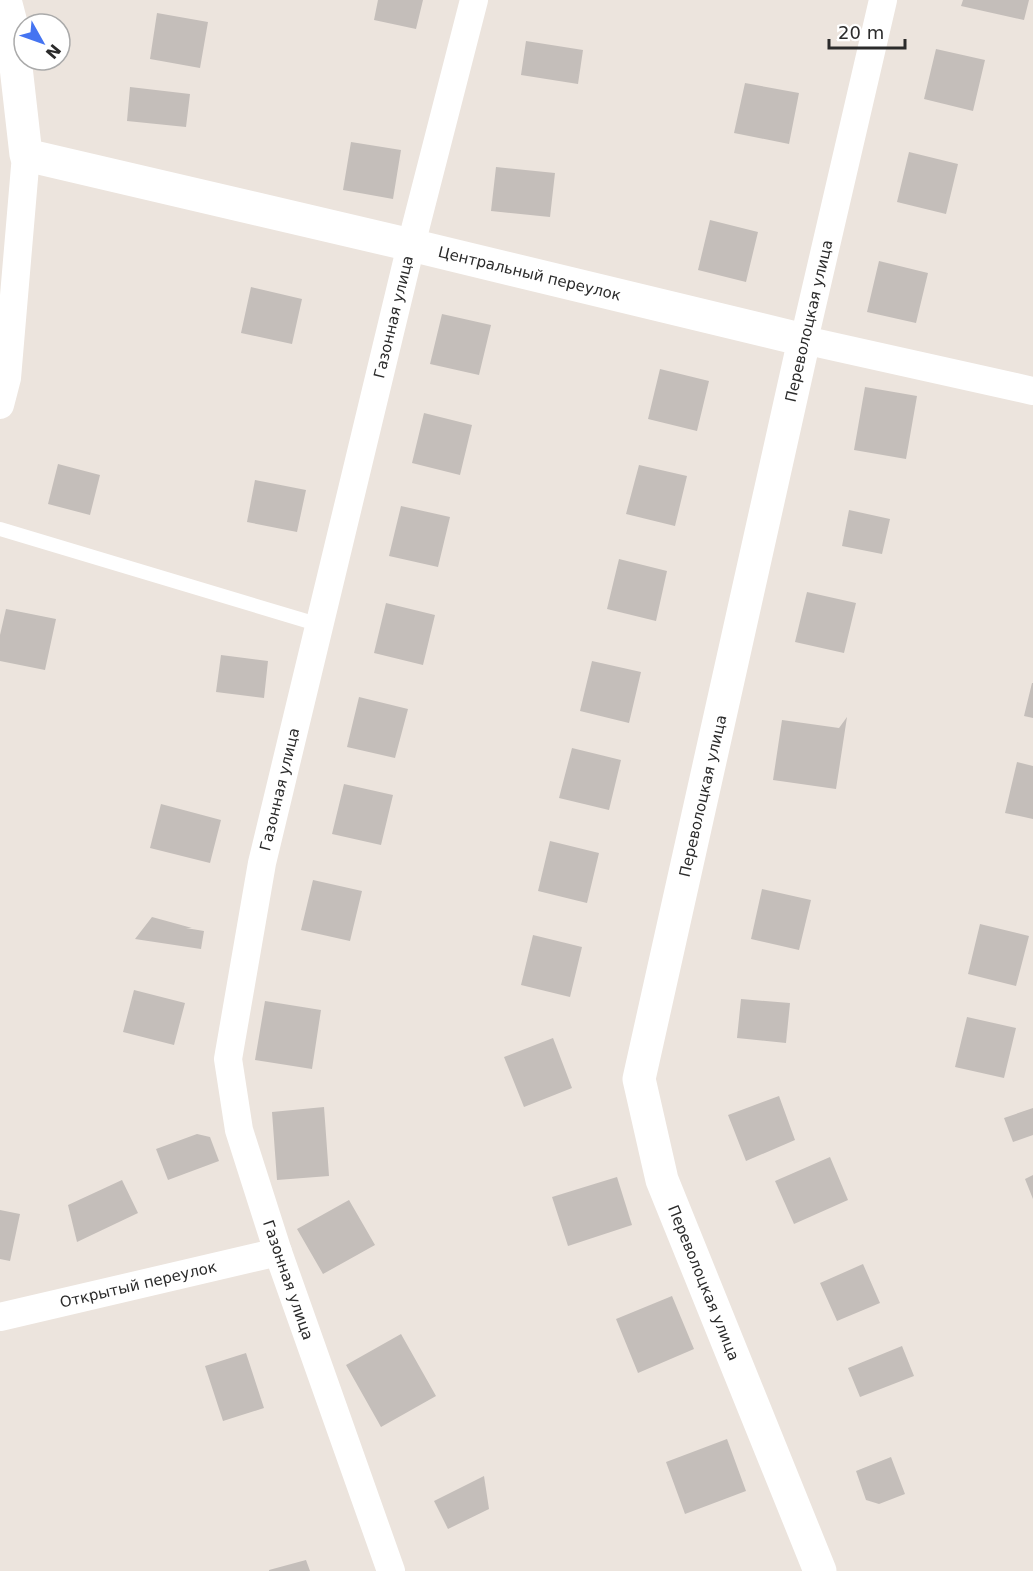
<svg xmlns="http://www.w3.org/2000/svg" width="1033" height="1571" font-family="'DejaVu Sans',sans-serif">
<rect width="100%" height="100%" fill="#ece4dd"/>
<path fill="#c4beba" d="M378 0H423L416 29 374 20Z
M963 0H1029L1024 20 961 6Z
M157 13 208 22 200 68 150 59Z
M526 41 583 50 578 84 521 75Z
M936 49 985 60 973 111 924 99Z
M745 83 799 93 789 144 734 133Z
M130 87 190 94 186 127 127 121Z
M351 142 401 150 393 199 343 190Z
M909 152 958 164 946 214 897 202Z
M496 167 555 173 550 217 491 211Z
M710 220 758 232 746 282 698 270Z
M879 261 928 273 916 323 867 312Z
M251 287 302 299 292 344 241 333Z
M442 314 491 325 479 375 430 364Z
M660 369 709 381 697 431 648 419Z
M865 387 917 396 906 459 854 450Z
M424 413 472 425 460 475 412 463Z
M58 464 100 475 90 515 48 504Z
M639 465 687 476 675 526 626 514Z
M255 480 306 490 297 532 247 522Z
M401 506 450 517 438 567 389 556Z
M849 510 890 519 882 554 842 546Z
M619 559 667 571 656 621 607 609Z
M807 592 856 603 844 653 795 642Z
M386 603 435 615 423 665 374 653Z
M6 609 56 619 45 670 0 661V635Z
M221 655 268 661 264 698 216 692Z
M592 661 641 672 629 723 580 711Z
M1032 683H1033V718L1024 716Z
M359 697 408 709 395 758 347 747Z
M847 717 836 789 773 780 782 720 839 728Z
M572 748 621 760 609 810 559 798Z
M1017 762 1033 766V819L1005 813Z
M344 784 393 795 381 845 332 834Z
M161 804 221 820 210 863 150 848Z
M550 841 599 853 587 903 538 891Z
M313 880 362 891 350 941 301 930Z
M762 889 811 900 799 950 751 939Z
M152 917 192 928H186L204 931 201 949 135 939Z
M980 924 1029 936 1016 986 968 974Z
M533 935 582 947 570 997 521 985Z
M134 990 185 1003 174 1045 123 1032Z
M741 999 790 1003 786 1043 737 1038Z
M265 1001 321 1010 312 1069 255 1060Z
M967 1017 1016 1028 1004 1078 955 1067Z
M553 1038 572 1088 524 1107 504 1057Z
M779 1096 795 1140 746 1161 728 1115Z
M324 1107 329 1176 277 1180 272 1112Z
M1033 1108V1135L1013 1142 1004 1118Z
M197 1134 210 1137 219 1161 168 1180 156 1149Z
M830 1157 848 1200 794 1224 775 1181Z
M1033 1175V1199L1025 1179Z
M617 1177 632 1225 568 1246 552 1197Z
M122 1180 138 1213 77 1242 68 1205Z
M349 1200 375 1245 323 1274 297 1229Z
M0 1210 20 1214 10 1261 0 1259Z
M863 1264 880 1303 837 1321 820 1283Z
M672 1296 694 1349 638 1373 616 1319Z
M401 1334 436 1396 381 1427 346 1365Z
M902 1346 914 1376 860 1397 848 1368Z
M246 1353 264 1408 223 1421 205 1366Z
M727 1439 746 1491 685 1514 666 1462Z
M891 1457 905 1494 879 1504 866 1500 856 1471Z
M484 1476 489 1509 448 1529 434 1501Z
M306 1560 310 1571H269V1570Z"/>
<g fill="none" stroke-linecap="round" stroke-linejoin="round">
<path stroke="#fff" stroke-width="14" d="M0 529 320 625"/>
<g stroke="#fff" stroke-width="28">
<path d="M883 0 804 340 1033 391"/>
<path d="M0 405 7 378 26 155"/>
<path id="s1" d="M0 1317 278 1252"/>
<path id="s2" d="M391 1571 278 1252 239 1130 228 1059 262 863 411 245 474 0"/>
</g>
<path stroke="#fff" stroke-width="33" id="s3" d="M5 0 11 23 26 155 411 245 804 340 639 1079 662 1180 820 1571"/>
</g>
<g text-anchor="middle" stroke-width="5" stroke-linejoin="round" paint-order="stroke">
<g font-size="15" fill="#2b2b2b" stroke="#fff">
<text dy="5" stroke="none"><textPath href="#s3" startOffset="674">Центральный переулок</textPath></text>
<text dy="5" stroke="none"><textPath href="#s2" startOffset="1299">Газонная улица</textPath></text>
<text transform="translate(809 321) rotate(-77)" y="5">Переволоцкая улица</text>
<text dy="5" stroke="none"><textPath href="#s2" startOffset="813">Газонная улица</textPath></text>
<text transform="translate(703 796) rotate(-77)" y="5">Переволоцкая улица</text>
<text transform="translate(288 1280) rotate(71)" y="5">Газонная улица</text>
<text dy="5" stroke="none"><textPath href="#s3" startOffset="1928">Переволоцкая улица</textPath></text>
<text dy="5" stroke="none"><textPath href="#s1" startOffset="142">Открытый переулок</textPath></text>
</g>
</g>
<g transform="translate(42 42) rotate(130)"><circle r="28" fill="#ffffff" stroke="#aaaaaa" stroke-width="1.5"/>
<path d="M0-4.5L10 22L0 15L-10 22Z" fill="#4574f1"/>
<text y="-9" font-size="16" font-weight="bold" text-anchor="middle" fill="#2b2b2b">N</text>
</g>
<path d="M829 39v9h76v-9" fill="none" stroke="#2b2b2b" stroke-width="3"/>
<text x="838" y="39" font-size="18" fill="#2b2b2b" stroke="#ffffff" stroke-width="4.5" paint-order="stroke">20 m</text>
</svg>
